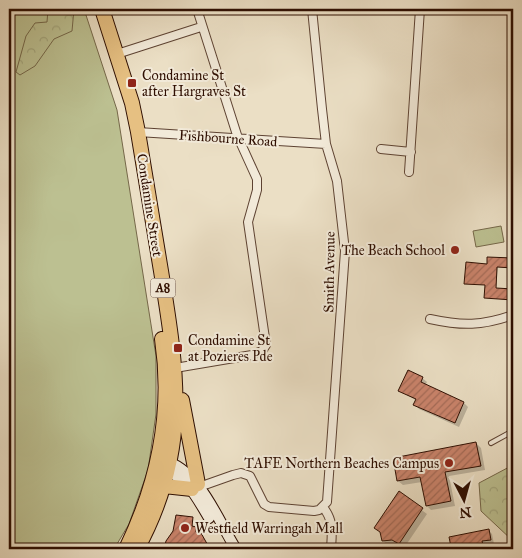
<svg xmlns="http://www.w3.org/2000/svg" width="522" height="558" font-family="'IM FELL Great Primer',serif">
<defs>
<pattern id="forest-crowns" width="20" height="18" patternUnits="userSpaceOnUse" patternTransform="scale(1.25)"><rect width="20" height="18" fill="#bcc091"/><path d="M2 6a3 3 0 1 1 6 0M12 15a3 3 0 1 1 6 0" fill="none" stroke="#a2a47b"/></pattern>
<pattern id="building-hatch" width="6" height="6" patternUnits="userSpaceOnUse" patternTransform="scale(1.25)"><rect width="6" height="6" fill="#ca836b"/><path d="M-1 1l2-2M0 6l6-6M5 7l2-2" fill="none" stroke="#a46a56"/></pattern>
</defs>
<rect width="100%" height="100%" fill="#ebdfc5"/>
<filter id="stains"><feTurbulence type="fractalNoise" baseFrequency=".004" numOctaves="4"/><feColorMatrix values="0 0 0 0 .2 0 0 0 0 .09 0 0 0 0 .02 0 0 0 .5 -.17"/></filter>
<radialGradient id="worn" r=".72"><stop offset=".6" stop-color="#630" stop-opacity="0"/><stop offset="1" stop-color="#630" stop-opacity=".3"/></radialGradient>
<path fill="#bcc091" stroke="#756749" d="M9 9H84L117 110 156 356V414L148 470 129 524 114 549H9Z
M501 226 504 242 476 247 473 231Z"/>
<path fill="url(#forest-crowns)" stroke="#756749" d="M48 9H74L72 31 54 39 35 66 20 75 16 72 26 36 35 23 47 22Z
M513 465V541L481 511 479 483Z"/>
<path fill="#0003" d="M488 258 513 260V268L498 267 496 289 513 290V300L486 298V285L466 284 488 265Z
M422 378 427 382 425 386 464 403 468 407 459 427 419 409 415 404 417 401 400 391Z
M476 443 481 448 485 470 449 476 455 506 431 510 427 506 422 482 403 485 398 481Z
M399 493 427 514 404 548 397 544 388 545 383 541Z
M192 518 193 527 198 530V533L202 536 210 549H165Z
M488 530 492 534 494 544 486 545V549H456L453 546Z"/>
<path fill="url(#building-hatch)" stroke="#2e0e01" d="M487 257 513 258V268L497 267 496 288 513 289V300L484 298 485 285 464 284 466 262 487 264Z
M408 370 423 377 421 382 464 402 455 423 413 405 416 399 398 391Z
M476 442 481 466 445 472 451 501 426 506 420 477 397 481 393 458Z
M399 491 423 508 399 544 392 540 382 541 380 532 374 528Z
M176 515 193 517 192 526 196 527V532L201 533 210 549H164L166 541 173 531Z
M489 529 491 540 482 541 484 549H460L459 545 451 547 449 537Z"/>
<g fill="none" stroke-linecap="round" stroke-linejoin="round">
<defs>
<path id="lane" d="M491 443 513 431"/>
<path id="street" d="M117 54 201 27
M513 78V158
M138 132 326 144
M381 149 411 152
M409 172 420 9
M430 319C462 326 482 326 513 315
M175 368 252 355 262 351 266 345 248 222 257 190V179L237 135 197 9
M199 487 233 475 241 473 250 476 264 504 269 507 314 511 319 510 327 502 345 251 337 181 326 144 322 109 312 9
M323 507C334 521 332 532 331 549"/>
<path id="secondary" d="M163 460C200 470 217 519 236 549
M162 470C187 476 197 498 209 518"/>
<path id="highway" d="M102 9 132 103 138 132C146 178 153 225 161 271 178 375 190 452 137 549
M182 400 198 484
M164 486 192 489
M126 549C158 483 173 412 162 339"/>
</defs>
<use href="#lane" stroke="#5d4232" stroke-width="6"/>
<use href="#street" stroke="#5d4232" stroke-width="10"/>
<use href="#secondary" stroke="#2e0e01" stroke-width="12"/>
<use href="#highway" stroke="#2e0e01" stroke-width="16"/>
<use href="#lane" stroke="#f2ead9" stroke-width="4"/>
<use href="#street" stroke="#f2ead9" stroke-width="8"/>
<use href="#secondary" stroke="#f2ead9" stroke-width="10"/>
<use href="#highway" stroke="#e6c082" stroke-width="14"/>
</g>
<g fill="#8f2418" stroke="#f2ead9" stroke-width="2">
<rect x="127" y="78" width="10" height="10" rx="2.5"/>
<circle cx="455" cy="250" r="5"/>
<rect x="173" y="343" width="10" height="10" rx="2.5"/>
<circle cx="449" cy="463" r="5"/>
<circle cx="185" cy="528" r="5"/>
</g>
<g text-anchor="middle" stroke-width="4" stroke-linejoin="round" paint-order="stroke">
<rect fill="#f2ead9" stroke="#695042" stroke-width="1" x="150.5" y="278.5" width="25" height="19" rx="4"/>
<g font-size="12" font-weight="bold" fill="#2e0e01">
<text x="163" y="292">A8</text>
</g>
<g font-size="14" fill="#2e0e01" stroke="#f2ead9" text-anchor="start">
<text x="142" y="80">Condamine St<tspan x="142" dy="16">after Hargraves St</tspan></text>
<text x="445" y="255" text-anchor="end">The Beach School</text>
<text x="188" y="345">Condamine St<tspan x="188" dy="16">at Pozieres Pde</tspan></text>
<text x="439" y="468" text-anchor="end">TAFE Northern Beaches Campus</text>
<text x="195" y="533">Westfield Warringah Mall</text>
</g>
<g font-size="14" fill="#2e0e01" stroke="#f2ead9">
<text transform="translate(228 138) rotate(4)" y="5">Fishbourne Road</text>
<text transform="translate(150 205) rotate(81)" y="5">Condamine Street</text>
<text transform="translate(329 272) rotate(-89)" y="5">Smith Avenue</text>
</g>
</g>
<rect width="522" height="558" fill="none" stroke="#ebdfc5" stroke-width="30"/>
<rect x="10" y="10" width="502" height="538" fill="none" stroke="#2e0e01" stroke-width="2.5"/>
<rect x="15" y="15" width="492" height="528" fill="none" stroke="#2e0e01"/>
<g transform="translate(464 500) rotate(174)" stroke="#f2ead9" stroke-width="4" paint-order="stroke">
<path d="M0-4L9 19L0 12L-9 19Z" fill="#2e0e01"/>
<text y="-8" font-size="14" font-weight="bold" text-anchor="middle" fill="#2e0e01">N</text>
</g>
<rect width="100%" height="100%" filter="url(#stains)"/>
<rect width="100%" height="100%" fill="url(#worn)"/>
</svg>
